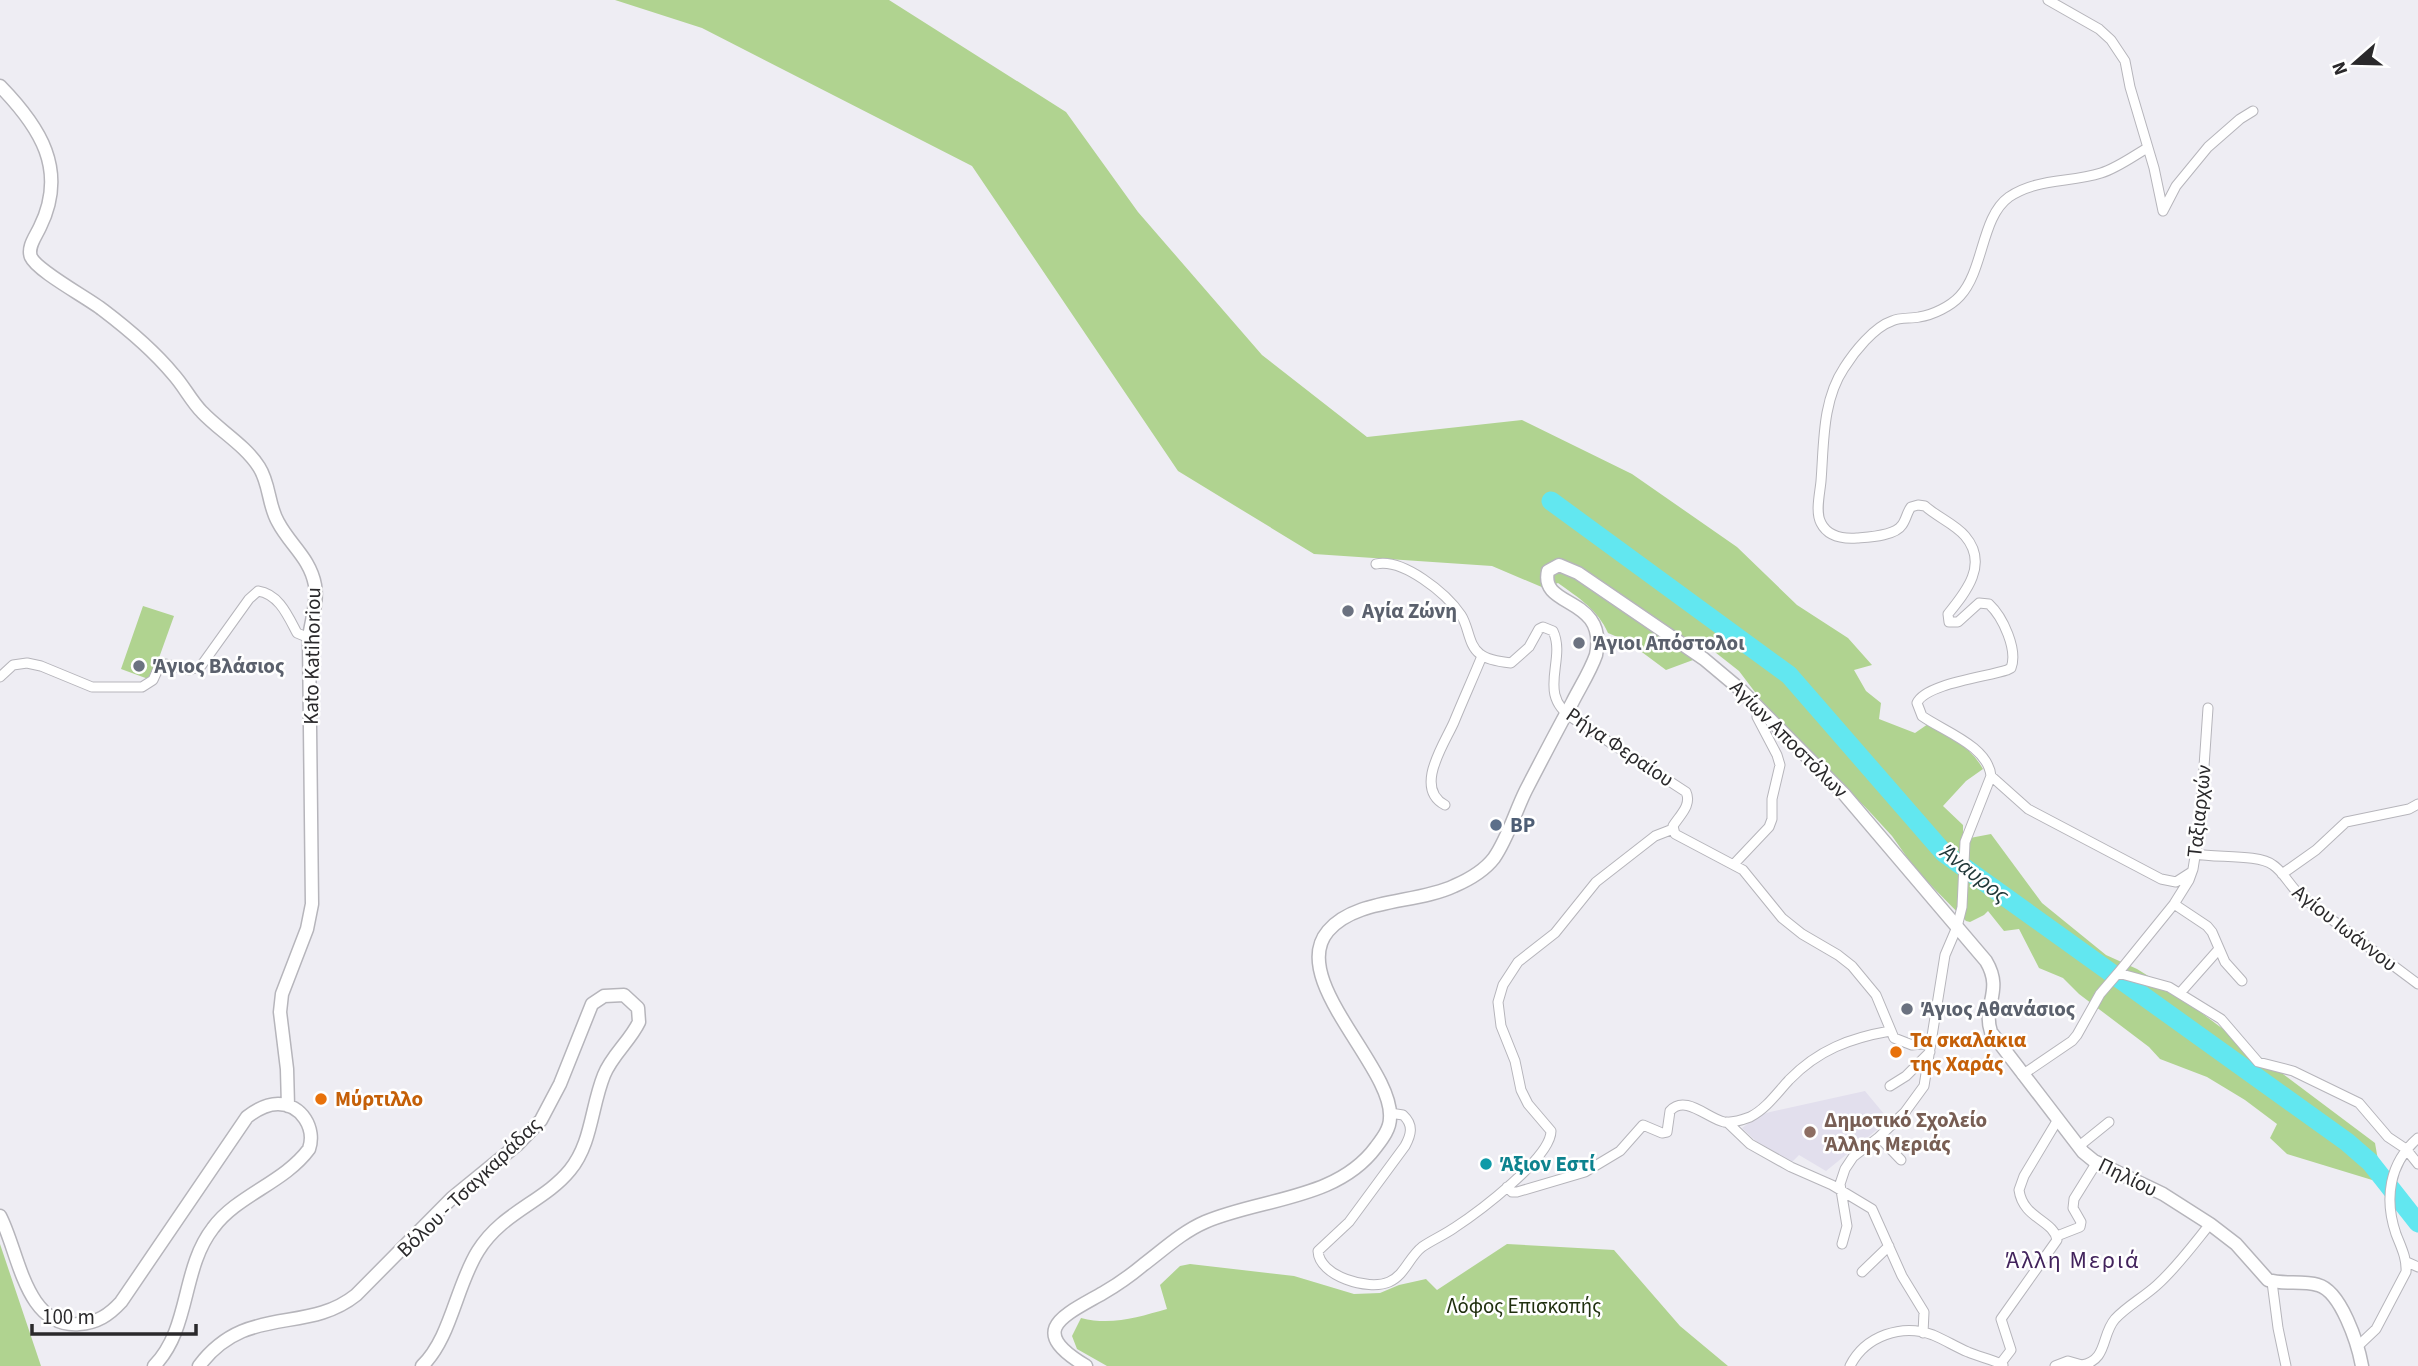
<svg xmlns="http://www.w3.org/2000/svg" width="2418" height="1366" font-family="'Source Sans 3',sans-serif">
<rect width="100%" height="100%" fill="#eeedf3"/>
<path fill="#e2dfed" d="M1865 1091 1889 1120 1826 1171 1799 1155 1792 1162 1757 1142 1742 1128 1758 1116 1770 1112Z"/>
<path fill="#b0d390" d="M615 0H889L1066 112 1138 212 1262 355 1367 437 1522 420 1632 474 1737 547 1797 605 1848 638 1872 665 1854 670 1866 691 1881 703 1879 719 1915 733 1928 724C1949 736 1971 747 1983 769L1966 781 1943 806 1963 825V833L1970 838 1991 834 2042 903 2106 955 2137 969 2171 990 2375 1143 2382 1183 2287 1154 2270 1138 2277 1124 2245 1100 2207 1077 2160 1059 2149 1047 2079 994 2063 978 2039 968 2019 929 2004 931 1988 911 1984 915 1970 922 1966 921 1916 870 1892 836 1869 811 1764 704 1739 671 1706 645 1693 660 1666 670 1627 641 1608 633C1598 610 1579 598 1558 583L1544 588 1492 566 1314 554 1178 471 972 166 702 28Z
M143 606 174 616 151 680 121 669Z
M0 1244 41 1366H0Z
M1507 1244 1614 1250 1680 1326 1728 1366H1107L1077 1349 1072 1336 1081 1318C1112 1326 1138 1317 1167 1309L1160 1285 1180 1266 1190 1264 1294 1276 1354 1294 1380 1293 1399 1285 1426 1279 1437 1290Z"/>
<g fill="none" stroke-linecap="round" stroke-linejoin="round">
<path stroke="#62e7f0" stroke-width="19" d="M1551 501 1789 675 1944 853 2347 1142 2370 1162 2418 1223"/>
<defs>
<path id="street" d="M2048 0 2099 29 2111 40 2125 61 2130 87 2154 168 2163 211
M2163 211 2176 186 2208 147 2240 119 2253 111
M1376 564C1403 558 1446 593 1461 615 1469 627 1468 645 1480 654 1487 660 1502 662 1511 663L1529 647 1539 629 1543 627 1553 631C1567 661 1535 694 1574 719L1686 792C1692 805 1680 815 1673 826L1675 834 1743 870 1782 918 1802 934 1838 955 1852 966 1876 995 1894 1038 1912 1045 1931 1043
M0 677 13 665 27 663 41 666 92 687H142L153 680 158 669 166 664 189 670 201 666 249 599 258 591C279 594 288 616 297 633L309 638
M1991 776 2028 809 2161 879 2176 882 2190 873
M1445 805C1413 788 1445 743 1454 722 1463 700 1473 678 1482 656
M2196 854C2216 858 2259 854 2273 865 2283 871 2291 888 2303 898L2418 984
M1734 864 1769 827 1772 819V799L1780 765 1777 755 1757 717 1760 708
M2282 874 2316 850 2346 822 2409 809 2418 804
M2174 904 2207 926 2212 932 2225 962 2242 981
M2118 973 2174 904 2189 880 2193 869 2200 825 2208 708
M2180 993 2219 949
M2022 1075 2072 1041 2077 1035 2100 994 2118 973 2169 987 2221 1019 2258 1062 2293 1071 2359 1103 2388 1137 2406 1149 2418 1164
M1890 1086 1906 1076 1930 1052
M1390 1113 1403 1115C1414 1125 1411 1135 1405 1146L1349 1222 1318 1251C1319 1276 1368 1291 1389 1282 1405 1275 1409 1257 1422 1247 1432 1240 1444 1235 1454 1228 1477 1213 1551 1158 1551 1131L1528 1104 1521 1090 1515 1061 1501 1026 1498 1002 1503 985 1518 962 1555 933 1596 882 1655 836 1673 829
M1727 1122 1750 1144 1791 1167 1832 1185 1872 1209 1902 1276 1924 1312 1923 1333
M1879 1137 1901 1160
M2078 1147 2109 1122
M1507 1187 1512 1192H1517L1585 1172 1620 1151 1643 1125 1662 1133 1667 1132 1670 1111C1685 1094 1707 1118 1724 1122 1732 1123 1742 1120 1750 1117 1766 1109 1777 1093 1789 1080 1818 1050 1850 1038 1890 1031
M2057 1236 2080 1227 2081 1222 2073 1208 2074 1199 2097 1162
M1842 1244 1847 1226 1840 1184 1845 1169 1853 1157 1879 1137 1905 1112 1924 1086 1945 955 1957 927 1962 907 1965 842 1991 776C1988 746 1943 731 1922 716L1917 703C1925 684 1986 677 2007 670L2011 668C2018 650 2003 617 1989 604L1979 603 1958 622H1949L1948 614C1966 592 1989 564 1965 536 1955 524 1937 517 1925 506L1918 505 1911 507C1907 512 1906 520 1902 525 1895 536 1869 537 1857 538 1843 539 1828 537 1821 523 1815 512 1820 493 1821 481 1824 444 1822 401 1844 368 1854 352 1874 327 1892 321 1901 317 1910 319 1919 317 1933 315 1951 306 1960 296 1984 270 1981 217 2009 197 2037 178 2070 183 2101 173 2117 168 2132 157 2147 148
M2407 1262 2418 1267
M1862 1272 1889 1246
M2272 1282 2278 1328 2286 1366
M2357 1347 2376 1329 2406 1272C2407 1258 2401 1247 2396 1234 2384 1199 2389 1163 2418 1138
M2001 1363 2011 1350 2001 1319 2057 1240C2054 1220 2023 1219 2019 1190L2024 1176 2057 1121
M1850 1366C1865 1336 1902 1323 1933 1335 1945 1340 1956 1347 1968 1352 1979 1357 1992 1359 2003 1365
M2055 1366 2068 1361 2082 1365C2108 1360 2101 1335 2115 1319 2127 1306 2144 1297 2157 1285 2177 1267 2193 1245 2210 1224"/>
<path id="secondary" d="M0 86C40 127 68 170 40 227 36 236 27 247 31 257 37 271 88 298 103 310 128 329 153 350 173 374 184 386 191 401 202 412 220 431 245 445 259 467 270 484 268 505 278 522 290 545 310 558 315 585 318 602 311 621 309 638L312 904 307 929 282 994 280 1012 287 1069 288 1106
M0 1216C19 1252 25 1328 79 1324 97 1323 109 1315 121 1302L247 1117C256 1110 267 1104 278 1104 302 1104 316 1129 309 1149 284 1183 237 1195 213 1228 181 1269 191 1328 154 1366
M199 1366C246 1303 306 1335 356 1295L452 1198 517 1145 541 1120 560 1084 592 1004 604 996 624 995 638 1008 639 1022C630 1041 612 1055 604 1075 591 1107 592 1143 570 1170 544 1202 502 1212 478 1251 456 1286 451 1338 422 1366
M1086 1366C1026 1330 1063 1316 1103 1293 1117 1285 1131 1275 1143 1265 1163 1250 1182 1232 1205 1222 1261 1198 1337 1200 1376 1147 1382 1139 1390 1129 1390 1118 1394 1068 1287 979 1328 931 1356 898 1416 904 1454 886 1468 880 1484 871 1494 858 1508 838 1515 812 1526 790 1541 761 1556 732 1572 703 1580 687 1590 672 1596 655 1608 595 1539 609 1548 571L1559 565 1578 573 1704 659 1741 690 1844 794 1986 961C2004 991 1982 1005 1991 1032L2083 1152 2094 1161 2163 1194 2210 1224 2236 1244 2268 1280C2284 1285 2302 1280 2318 1285 2341 1291 2358 1344 2362 1366"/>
</defs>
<use href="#street" stroke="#b6b5bb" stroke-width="11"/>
<use href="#secondary" stroke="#b6b5bb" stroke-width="15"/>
<use href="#street" stroke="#fff" stroke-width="9"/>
<use href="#secondary" stroke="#fff" stroke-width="12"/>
</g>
<g fill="#6b7280" stroke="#fff" stroke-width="2.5">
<circle cx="1348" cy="611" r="7"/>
<circle cx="1579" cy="643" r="7"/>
<circle cx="139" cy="666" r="7"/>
<circle cx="1907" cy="1009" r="7"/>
</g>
<circle fill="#5c6f8a" stroke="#fff" stroke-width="2.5" cx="1496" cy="825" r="7"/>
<g fill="#e8710a" stroke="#fff" stroke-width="2.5">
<circle cx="1896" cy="1052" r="7"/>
<circle cx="321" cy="1099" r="7"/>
</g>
<circle fill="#8d6e63" stroke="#fff" stroke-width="2.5" cx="1810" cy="1132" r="7"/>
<circle fill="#0f9aa8" stroke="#fff" stroke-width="2.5" cx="1486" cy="1164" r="7"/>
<g text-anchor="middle" stroke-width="5" stroke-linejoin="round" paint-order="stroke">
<g font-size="21" font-weight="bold" fill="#5b616d" stroke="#fff" text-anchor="start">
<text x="1362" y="618">Αγία Ζώνη</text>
<text x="1593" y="650">Άγιοι Απόστολοι</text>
<text x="153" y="673">Άγιος Βλάσιος</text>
<text x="1921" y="1016">Άγιος Αθανάσιος</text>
</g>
<g font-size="21" fill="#2a292b" stroke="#fff">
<text transform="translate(312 656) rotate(-89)" y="7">Kato Katihoriou</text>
<text transform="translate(1789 739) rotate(45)" y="7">Αγίων Αποστόλων</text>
<text transform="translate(1620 747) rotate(34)" y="7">Ρήγα Φεραίου</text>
<text transform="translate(2199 811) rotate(-84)" y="7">Ταξιαρχών</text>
<text transform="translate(2345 928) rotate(38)" y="7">Αγίου Ιωάννου</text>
<text transform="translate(2128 1177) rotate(26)" y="7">Πηλίου</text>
<text transform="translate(469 1187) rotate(-44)" y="7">Βόλου - Τσαγκαράδας</text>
</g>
<g font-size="21" font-weight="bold" fill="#4e5e75" stroke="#fff" text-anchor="start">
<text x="1510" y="832">BP</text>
</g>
<g font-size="21" font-weight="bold" fill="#c56008" stroke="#fff" text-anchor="start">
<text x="1910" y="1047">Τα σκαλάκια<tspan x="1910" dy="24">της Χαράς</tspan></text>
<text x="335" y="1106">Μύρτιλλο</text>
</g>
<g font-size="21" font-weight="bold" fill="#785e54" stroke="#fff" text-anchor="start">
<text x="1824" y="1127">Δημοτικό Σχολείο<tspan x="1824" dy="24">Άλλης Μεριάς</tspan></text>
</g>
<g font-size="21" font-weight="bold" fill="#0d838f" stroke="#fff" text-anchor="start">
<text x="1500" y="1171">Άξιον Εστί</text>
</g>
<g font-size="21" fill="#20300f" stroke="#fff">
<text x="1524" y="1313">Λόφος Επισκοπής</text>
</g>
<g font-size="23" font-style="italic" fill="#21393a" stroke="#fff">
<text transform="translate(1975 873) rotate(38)" y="8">Άναυρος</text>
</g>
<g font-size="24" letter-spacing="2" fill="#42235c" stroke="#fff">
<text x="2073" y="1268">Άλλη Μεριά</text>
</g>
</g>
<g transform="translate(2355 63) rotate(250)" stroke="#ffffff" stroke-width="5" paint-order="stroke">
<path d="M0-5L12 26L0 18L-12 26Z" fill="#2a292b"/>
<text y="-10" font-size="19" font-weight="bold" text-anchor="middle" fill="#2a292b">N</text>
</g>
<path d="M32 1324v10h164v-10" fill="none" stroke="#2a292b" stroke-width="3.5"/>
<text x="42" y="1324" font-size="21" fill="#2a292b" stroke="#ffffff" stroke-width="5" paint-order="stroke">100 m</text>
</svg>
